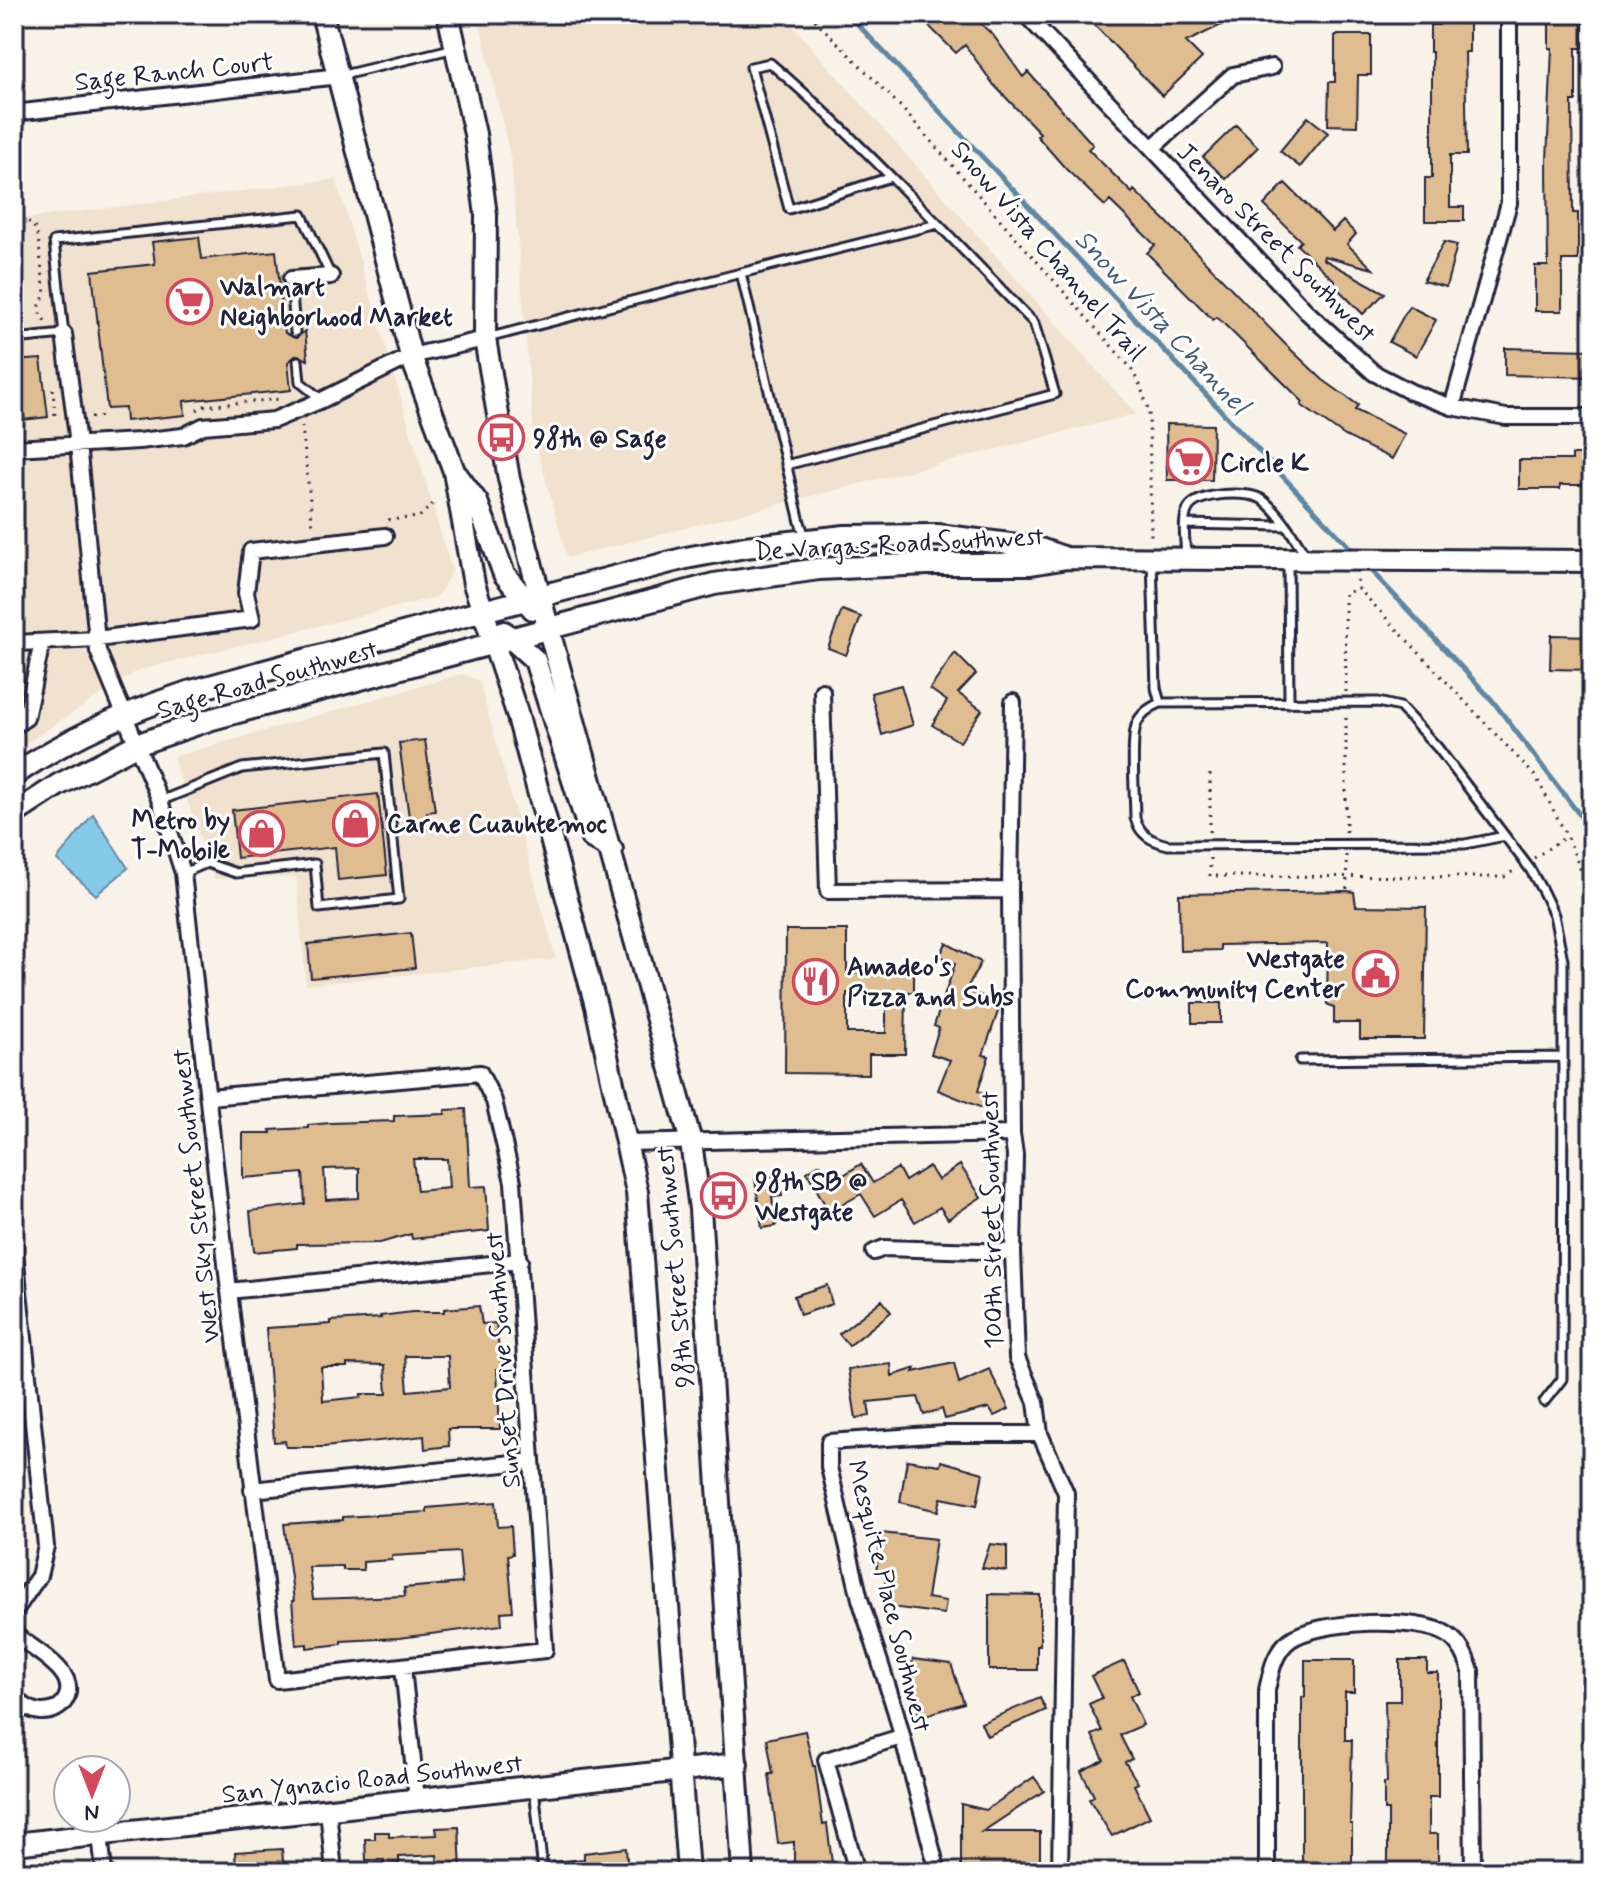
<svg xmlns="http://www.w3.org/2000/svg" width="1606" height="1886" font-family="Mynerve,sans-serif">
<rect width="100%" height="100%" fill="#f9f2e9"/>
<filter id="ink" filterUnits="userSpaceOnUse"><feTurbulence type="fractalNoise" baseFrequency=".0125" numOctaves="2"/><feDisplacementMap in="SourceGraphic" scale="16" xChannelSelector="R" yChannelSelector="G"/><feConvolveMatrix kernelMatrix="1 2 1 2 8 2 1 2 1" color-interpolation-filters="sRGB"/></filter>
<g filter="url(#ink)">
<path fill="#f1e2cf" d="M478 14H782L1136 414 567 558 534 436 511 161Z
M336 179 452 571 437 597 139 670 14 751V220Z
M462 674 479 681 556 959 306 985 296 877 214 879 173 757Z"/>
<path fill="#87cae8" stroke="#5f87a3" stroke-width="2" d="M93 814 128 868 96 895 57 860Z"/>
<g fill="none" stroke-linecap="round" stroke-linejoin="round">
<path stroke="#5f87a3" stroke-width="5" d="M848 14 1354 552
M1366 565 1492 700 1588 826 1592 846"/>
</g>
<path fill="#dfbd91" stroke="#22223b" stroke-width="2" fill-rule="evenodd" d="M933 14H970L993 35 1023 77 1028 72 1093 145 1088 149 1132 193 1134 190 1165 220 1285 344 1323 380 1358 405 1355 410 1405 434 1392 459 1345 436 1301 405 1303 402 1217 317 1213 320 1147 253 1155 245 1110 201 1105 206 1066 169 1037 136 1040 133 994 85 965 45 956 53 925 22Z
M1084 14H1244L1186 42 1202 58 1162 96Z
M1439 14H1469V52H1465L1467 155H1450V207H1464V221H1425V178H1432V52H1430V25H1439Z
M1549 14H1583V48H1576V101H1572L1573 213H1578V260H1562V311H1535V266H1548L1547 161 1552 48H1549Z
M1335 35H1371V75H1358L1357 126 1328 125 1329 82H1335Z
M1308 117 1328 133 1300 167 1280 151Z
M1236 125 1258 147 1226 179 1203 157Z
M1285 183 1333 231 1343 221 1356 234 1347 244 1373 269 1324 256 1323 259 1385 293 1363 314 1333 284 1335 281 1297 245 1301 241 1264 205Z
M199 237 202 259 276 251 285 333 296 338 305 331 308 360 297 355 288 362 291 390 184 401 185 415 126 421 125 408 107 409 92 271 155 264 152 242Z
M1444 242 1457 245 1446 287 1423 281Z
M1409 306 1436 320 1416 356 1389 342Z
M1505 348 1592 350V377L1505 375Z
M41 359 48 417 14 421V361Z
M1166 424 1213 425 1212 480H1167Z
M1572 455H1592V485H1560V489H1519V460H1572Z
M842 610 861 617 846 655 828 648Z
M1551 635 1592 636V670L1550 669Z
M955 653 976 674 958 693 982 710 960 742 932 725 947 701 930 689Z
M901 685 913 725 882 735 871 693Z
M425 740 435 811 427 812 429 829 411 832 399 743Z
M378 794 387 875 338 880 335 847 237 858 232 810Z
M1347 891 1354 892 1356 906 1426 907 1424 1039H1360V1023H1334V1007L1327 1004 1328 943 1220 945V950L1180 951 1179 894Z
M786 930H847V973L914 972V992H906L905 1054H869V1074L785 1073ZM886 992V1033H847V993Z
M411 933 415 968 311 978 308 944Z
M946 943 981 962 966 990 1001 1003 983 1055 989 1056 978 1091 987 1095 982 1108 938 1090 950 1060 931 1054 939 1028 934 1026 955 964 940 956Z
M1192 1003H1221V1023H1192Z
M466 1109 470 1187 486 1186 489 1231 412 1239 411 1234 380 1243 297 1244V1248L254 1252 250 1211 305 1204 303 1173 243 1178V1133H271L270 1130 308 1128V1125L330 1123 394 1121V1116L445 1114V1110ZM413 1159H447L449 1188 417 1191ZM359 1168V1198L326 1200 324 1169Z
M820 1164 831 1183 861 1164 873 1183 898 1168 905 1181 929 1166 938 1180 960 1165 981 1197 948 1219 940 1207 915 1222 901 1200 875 1216 861 1194 829 1212 807 1172Z
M779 1175 782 1196 772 1197 776 1226 762 1228 755 1179Z
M827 1285 832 1304 800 1315 794 1296Z
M882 1300 891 1312 849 1346 839 1334Z
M479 1306 482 1324 496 1323 501 1369H497L500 1429H448L449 1446 425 1449 424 1436 324 1447H286L285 1441 274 1442 266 1328 331 1324V1321L381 1318 380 1316 412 1312H444V1309ZM405 1356H448L450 1387 408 1391ZM347 1364 385 1365 387 1394H361V1397L323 1401 321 1367H347Z
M954 1363 959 1383 989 1369 1009 1409 994 1416 989 1408 945 1419 942 1409 924 1415 918 1397 868 1402 870 1416 856 1418 848 1369 891 1364 892 1376 916 1368 914 1372Z
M907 1460 940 1465 941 1461 983 1473 977 1505 941 1498 938 1511 900 1502Z
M496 1502 498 1527 511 1526 513 1554 508 1555 513 1611 501 1612 502 1625 399 1638 341 1641V1644L307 1648V1644L296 1645 292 1601H294L284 1524 343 1520V1517L427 1512V1508ZM459 1552 462 1583 404 1588 405 1596 313 1599 309 1567 343 1566V1570H363V1562L392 1560V1556Z
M881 1533 936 1539 927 1598 946 1601 944 1614 883 1606 886 1575 876 1573Z
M990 1544 1007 1546V1571L982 1568Z
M989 1594 1040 1595V1645H1037V1670H989Z
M913 1659 951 1664 964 1703 920 1717 909 1684Z
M1305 1660H1354V1692H1345V1740H1352L1350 1824H1352V1872H1302V1697H1305Z
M1400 1660H1427V1673H1438V1797H1429V1834H1438V1872H1388V1810H1384V1783H1387L1385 1701H1400Z
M1124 1661 1139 1692 1130 1696 1143 1725 1120 1735 1132 1759 1125 1762 1138 1783 1134 1785 1150 1817 1112 1836 1089 1799 1094 1796 1081 1771 1104 1760 1092 1735 1102 1731 1089 1704 1102 1698 1091 1676Z
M1040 1698 1046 1710 987 1736 981 1723Z
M805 1731 813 1766H815L823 1825 827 1824 833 1871H794V1842L778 1844 769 1774H773L767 1739Z
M1034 1777 1044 1791 982 1832H1040V1872H961V1804L986 1810Z
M459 1827 461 1872H438L437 1855 399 1857V1864L384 1865V1860H366L365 1839H375V1832H389V1837L437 1835 436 1828Z
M626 1848 628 1872H553V1862L584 1859V1853Z
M282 1849 284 1872H236L235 1852Z"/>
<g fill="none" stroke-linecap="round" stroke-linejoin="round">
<defs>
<path id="lane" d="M339 76 455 48
M891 177 789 209 751 67 770 63C829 113 883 169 938 224
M291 279 295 332
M487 338 741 273
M14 339 64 334 54 241 302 215 331 276
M298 361 300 382 322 400
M786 465 1055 394 1034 323 938 224 741 273 800 522 805 537
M1185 524 1286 526
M1186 558C1186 544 1181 522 1188 509 1197 492 1249 490 1263 500 1281 514 1294 537 1305 554
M1152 560 1156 688 1160 703
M1288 561 1289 703
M14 701 24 716
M160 801 242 768 384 753 399 899 319 908 315 864 236 873 207 863 183 873
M1300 1060 1563 1057V960L1554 915 1543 892 1530 869 1438 748 1400 707 1378 702 1160 703C1151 707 1141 713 1137 723 1130 737 1135 798 1135 818 1140 835 1151 841 1168 845L1465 844 1505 836
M1544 1402 1562 1379 1563 1057
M534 1787 543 1872"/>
<path id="street" d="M1025 14 1307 312 1374 373 1411 392 1452 407 1506 417H1592
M14 113 339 76
M1152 148 1233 75 1272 67
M291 279 331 276
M64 334 78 444 98 651 160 801 183 873 229 1291 277 1680 545 1650 513 1182 494 1101 480 1073 209 1097
M1452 407 1509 203V14
M14 448 139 441 183 436 203 426 274 420 322 400 411 356 485 339
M14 643 97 639 252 619 246 593 251 551 385 536
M822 691 828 891 1010 890
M1013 702 1010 890 1012 1134 1015 1155 1013 1252 1017 1358 1036 1402 1040 1434 1066 1493 1060 1872
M14 726 26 718 42 642
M626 1143 1012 1134
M14 1244 46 1546 39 1576 14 1612
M874 1252 884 1248 1013 1252
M229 1291 520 1261
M252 1490 532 1461
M14 1634C27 1644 54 1660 63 1674 76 1692 63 1713 41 1712 31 1712 22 1704 14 1698
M403 1668 417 1799
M328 1809 334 1872
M100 1834 104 1872
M857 1872 826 1760 901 1737
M938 1872 896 1713 860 1599 829 1467V1442L944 1434H1040
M1267 1872V1690C1271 1672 1274 1652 1290 1640 1317 1620 1420 1616 1448 1635 1461 1644 1466 1657 1471 1671L1473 1872"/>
<path id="secondary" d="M322 14 411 356 454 471 474 584 517 713 596 1006 637 1192 688 1872
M448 14 475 134 486 215 485 339 509 479 548 627 691 1142 700 1209 743 1872
M457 475 477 502 504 574 533 609
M504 632 535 660 591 837 612 850
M14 775C66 739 127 712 188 692L483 611 686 558 745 547 845 536 938 535 1034 547 1063 557
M14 814 58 785 136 745 212 719 714 584 819 569 928 564H1031L1067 558 1592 561
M14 1844 737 1764"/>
</defs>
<use href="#lane" stroke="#22223b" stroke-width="13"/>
<use href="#street" stroke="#22223b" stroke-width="20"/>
<use href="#secondary" stroke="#22223b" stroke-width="26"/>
<path stroke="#22223b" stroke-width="3" stroke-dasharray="2 6" stroke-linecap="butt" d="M809 14 900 106 1130 367 1140 385 1149 411 1151 538
M14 218 23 217 34 226 38 238 45 294 40 305V315L46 322
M53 389 55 417
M197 410 203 406 280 399
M91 417 107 416
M302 426 313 528
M388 520 419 517 437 500
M1357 580 1359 589 1536 777 1567 836 1587 886 1592 917
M1346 692 1345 593 1359 589
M1210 774V835
M1346 832V715
M1346 855 1347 891
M1210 858V876L1504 877 1515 870
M1534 858 1567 836"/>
<use href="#lane" stroke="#fff" stroke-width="7"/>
<use href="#street" stroke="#fff" stroke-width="14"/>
<use href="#secondary" stroke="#fff" stroke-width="20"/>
</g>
</g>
<defs>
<symbol id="supermarket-ring" viewBox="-11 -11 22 22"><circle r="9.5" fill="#fff" stroke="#d1495b" stroke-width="1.5"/><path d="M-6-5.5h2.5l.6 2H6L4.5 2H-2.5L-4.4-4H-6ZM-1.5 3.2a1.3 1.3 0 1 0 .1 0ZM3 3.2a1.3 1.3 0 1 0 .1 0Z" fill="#d1495b"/></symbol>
<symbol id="bus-ring" viewBox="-11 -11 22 22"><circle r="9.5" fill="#fff" stroke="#d1495b" stroke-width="1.5"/><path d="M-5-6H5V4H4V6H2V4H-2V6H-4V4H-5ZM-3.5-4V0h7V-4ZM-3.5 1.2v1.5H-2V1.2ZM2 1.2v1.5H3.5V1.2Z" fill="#d1495b"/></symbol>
<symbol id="shop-ring" viewBox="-11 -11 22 22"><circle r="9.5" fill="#fff" stroke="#d1495b" stroke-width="1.5"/><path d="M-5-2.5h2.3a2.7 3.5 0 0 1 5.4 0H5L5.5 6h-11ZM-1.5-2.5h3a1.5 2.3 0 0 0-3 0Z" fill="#d1495b"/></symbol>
<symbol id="civic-ring" viewBox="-11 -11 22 22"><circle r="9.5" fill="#fff" stroke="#d1495b" stroke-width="1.5"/><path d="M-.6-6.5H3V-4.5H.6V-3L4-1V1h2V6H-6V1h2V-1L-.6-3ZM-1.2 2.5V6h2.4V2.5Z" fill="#d1495b"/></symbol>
<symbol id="restaurant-ring" viewBox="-11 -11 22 22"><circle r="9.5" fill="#fff" stroke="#d1495b" stroke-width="1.5"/><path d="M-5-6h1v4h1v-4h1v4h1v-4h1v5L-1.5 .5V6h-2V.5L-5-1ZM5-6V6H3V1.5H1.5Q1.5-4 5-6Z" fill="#d1495b"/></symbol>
</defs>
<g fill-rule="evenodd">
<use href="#supermarket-ring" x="164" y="276" width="51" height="51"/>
<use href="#bus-ring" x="476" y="412" width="51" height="51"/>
<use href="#supermarket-ring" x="1164" y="436" width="51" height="51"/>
<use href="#shop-ring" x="330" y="798" width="51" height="51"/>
<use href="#shop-ring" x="236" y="808" width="51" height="51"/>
<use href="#civic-ring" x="1350" y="948" width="51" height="51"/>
<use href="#restaurant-ring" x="790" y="956" width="51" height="51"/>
<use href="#bus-ring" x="698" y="1170" width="51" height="51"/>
</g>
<g text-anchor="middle" stroke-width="6" stroke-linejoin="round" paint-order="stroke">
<g font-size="26" fill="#22223b" stroke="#fff">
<text transform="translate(174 71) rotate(-6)" y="9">Sage Ranch Court</text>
<text transform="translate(1277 242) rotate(45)" y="9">Jenaro Street Southwest</text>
<text transform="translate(1049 250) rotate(49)" y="9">Snow Vista Channel Trail</text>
<text transform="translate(899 543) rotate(-3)" y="9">De Vargas Road Southwest</text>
<text transform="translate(267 679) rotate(-16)" y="9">Sage Road Southwest</text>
<text transform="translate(195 1196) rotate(-96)" y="9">West Sky Street Southwest</text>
<text transform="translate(991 1220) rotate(-91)" y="9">100th Street Southwest</text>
<text transform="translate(674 1267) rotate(-95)" y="9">98th Street Southwest</text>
<text transform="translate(502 1360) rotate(-94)" y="9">Sunset Drive Southwest</text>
<text transform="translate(890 1596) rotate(76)" y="9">Mesquite Place Southwest</text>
<text transform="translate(372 1778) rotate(-6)" y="9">San Ygnacio Road Southwest</text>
</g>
<g font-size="26" font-weight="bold" fill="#22223b" stroke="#fff" text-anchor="start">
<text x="220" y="295">Walmart<tspan x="220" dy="30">Neighborhood Market</tspan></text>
<text x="533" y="447">98th @ Sage</text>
<text x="1220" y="471">Circle K</text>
<text x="230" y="828" text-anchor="end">Metro by<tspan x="230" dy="30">T-Mobile</tspan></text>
<text x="387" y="832">Carne Cuauhtemoc</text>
<text x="1345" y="967" text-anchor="end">Westgate<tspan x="1345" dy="30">Community Center</tspan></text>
<text x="847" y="975">Amadeo's<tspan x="847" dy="30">Pizza and Subs</tspan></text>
<text x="755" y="1190">98th SB @<tspan x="755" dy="30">Westgate</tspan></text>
</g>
<g font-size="28" font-style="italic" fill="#455d78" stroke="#fff">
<text transform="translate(1163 321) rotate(47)" y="10">Snow Vista Channel</text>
</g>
</g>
<rect width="1606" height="1886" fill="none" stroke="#fff" stroke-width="48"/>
<rect x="24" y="24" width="1558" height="1838" fill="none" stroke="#22223b" stroke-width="3" filter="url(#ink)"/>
<g transform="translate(92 1794) rotate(180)"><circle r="38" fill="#ffffff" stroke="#a7a7b1" stroke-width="2"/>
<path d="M0-6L14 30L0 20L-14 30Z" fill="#d1495b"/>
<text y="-12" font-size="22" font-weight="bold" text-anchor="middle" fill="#22223b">N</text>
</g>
</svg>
